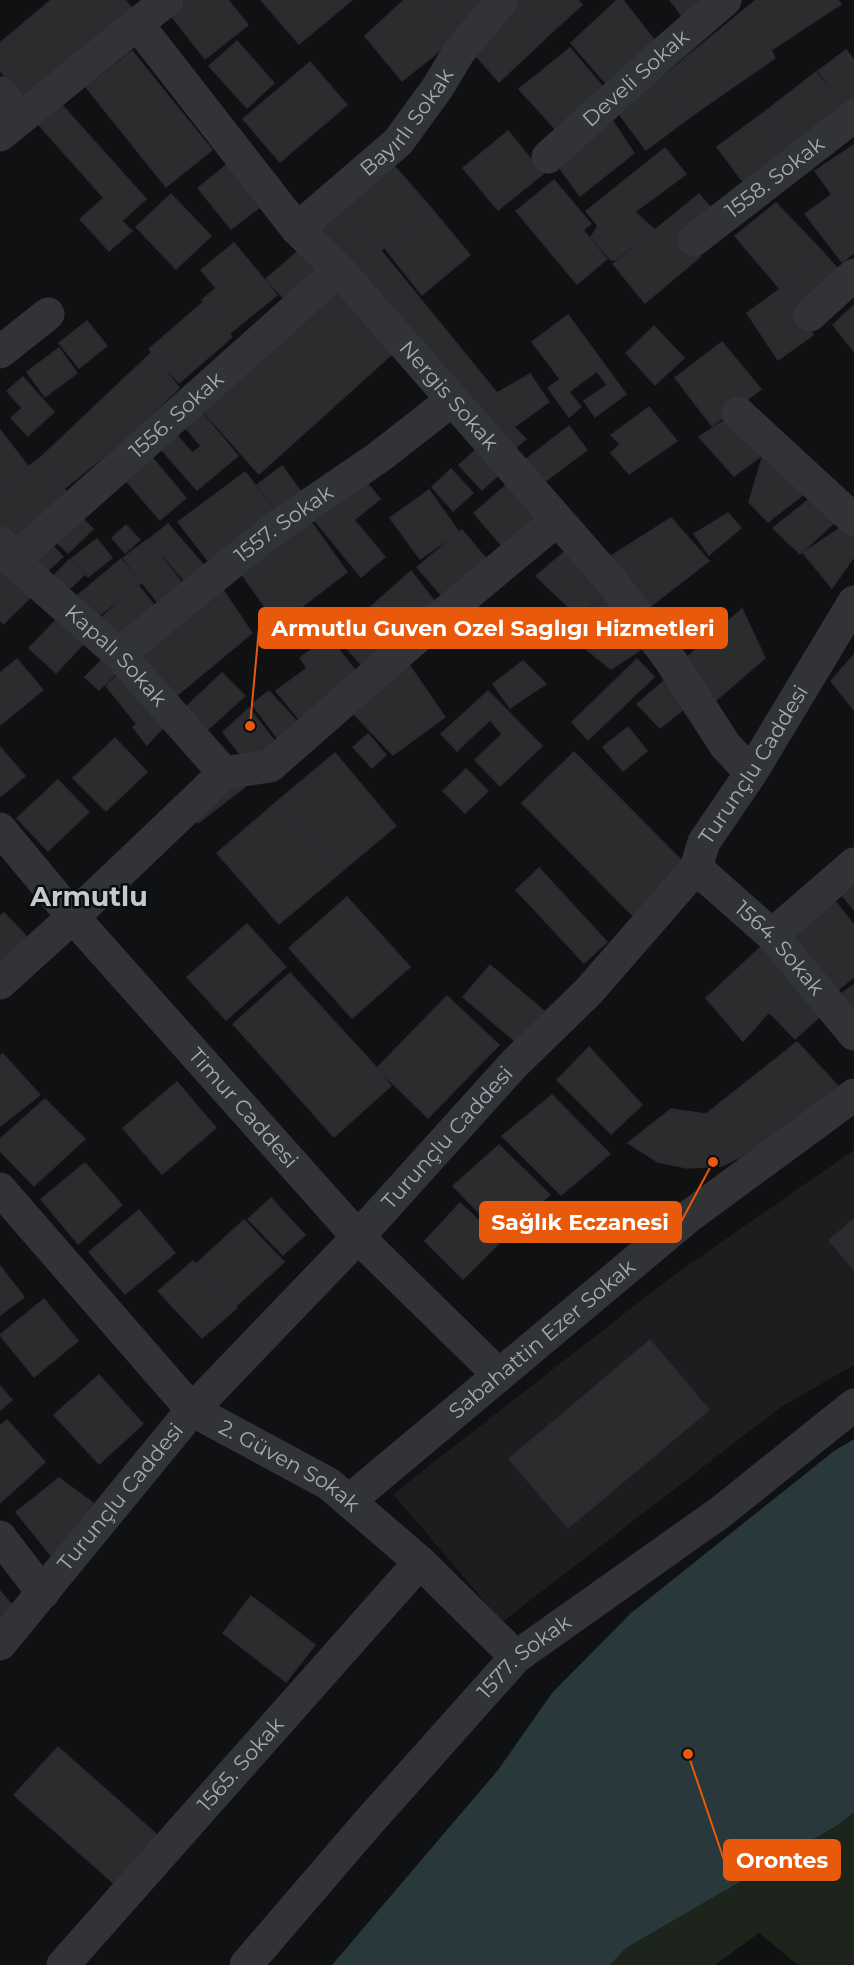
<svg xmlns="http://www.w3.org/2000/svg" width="854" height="1965" font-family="Montserrat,sans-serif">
<rect width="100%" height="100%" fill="#101112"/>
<path fill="#1c1d1f" d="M854 1150V1365L781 1407 502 1622 393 1494 674 1275Z"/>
<path fill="#1d241c" d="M854 1812V1965H798L759 1933 715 1965H610L626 1948 838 1825Z"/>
<path fill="#29383a" d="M854 1439V1812L838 1825 626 1948 610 1965H332L498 1770 552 1693 631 1613 834 1451Z"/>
<path fill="#2b2c2e" stroke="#2a2b2e" stroke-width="1.5" d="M51 0H125L135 11 26 102 0 71V43Z
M186 0H228L248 25 205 59 169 13Z
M261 0H352L299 44Z
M404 0H427L454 29 458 36 402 81 365 36Z
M427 0H488L458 30 454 29Z
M516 0H578L582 5 550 34Z
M516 0 550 34 499 82 470 49Z
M617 0H623L658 45 609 87 571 43Z
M670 0H705L682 16Z
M756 0H838L841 4 771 50 775 58 690 117 661 78Z
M237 41 274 83 247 108 209 66Z
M570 48 607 92 558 132 519 89Z
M846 50 854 60V102L846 109 818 71Z
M132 51 212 150 166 187 86 87Z
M310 62 347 105 280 162 243 119Z
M816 72 847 111 795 150 766 111Z
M661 78 690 117 646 150 616 110Z
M62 105 146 199 122 221 132 231 109 251 80 219 104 198 39 125Z
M766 111 795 150 746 186 717 147Z
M610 117 634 153 580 196 555 162Z
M508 131 543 174 498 210 463 168Z
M854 145V226L815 171Z
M665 148 686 174 635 212 654 229 615 260H611L591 237 598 226 586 211Z
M235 158 269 200 231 229 198 188Z
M395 167 431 208 381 250 343 204Z
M554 180 591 224 583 230 607 259 577 284 516 211Z
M171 194 211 236 176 269 136 227Z
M699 194 716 214 685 239 700 257 645 303 613 264Z
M831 195 854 226V253L842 262 805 214Z
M776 203 823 252 780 289 735 236Z
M343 204 497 393 530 374 549 402 514 427 526 439 507 455 315 230Z
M431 208 470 255 422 295 384 247Z
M234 243 277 295 229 334 202 300 216 288 201 270Z
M303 247 320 266 284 299 266 279Z
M823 252 844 276 801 312 780 289Z
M345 283 401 346 259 474 201 409Z
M780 289 801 312 813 335 778 360 747 313Z
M202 303 232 337 179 383 149 349Z
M854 305V351L833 325Z
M568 315 626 394 595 417 584 401 607 385 597 371 569 392 581 407 569 417 548 388 560 379 532 342Z
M87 321 107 346 79 368 59 343Z
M654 326 684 358 655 385 626 353Z
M722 342 761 389 712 426 675 378Z
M59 348 77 373 45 397 27 372Z
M152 352 179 388 128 437 64 489 41 457Z
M23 377 54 412 28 436 11 418 22 408 7 391Z
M649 407 677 441 629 474 611 453 620 444 611 435Z
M740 410 771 449 734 476 699 437Z
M202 413 238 456 197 490 161 449 177 435 192 453 201 446 185 427Z
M569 426 587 450 540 485 524 461Z
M0 430 28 466 0 488Z
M482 444 505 469 482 490 459 465Z
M150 455 186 498 160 520 123 477Z
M763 455 818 483 768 522 749 502Z
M41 457 68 494 16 545 0 527V488Z
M282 466 305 497 281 516 257 485Z
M451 469 473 493 453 511 432 487Z
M245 472 278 515 212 566 178 522Z
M362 477 380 499 354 520 385 557 361 577 312 517Z
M510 482 539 515 502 546 474 513Z
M429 490 459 532 420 559 390 518Z
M812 497 834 523 800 554 773 528Z
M76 512 93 529 68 553 51 537Z
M728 513 741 528 709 555 694 534Z
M306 515 347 572 278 625 238 569Z
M671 518 709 561 647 609 608 558Z
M168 524 207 569 188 585 149 539Z
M846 524 854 532V557L832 588 803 553Z
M126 525 140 540 125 553 112 538Z
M462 530 493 567 448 603 417 567Z
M47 539 63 557 39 578 23 559Z
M97 539 112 558 88 577 72 558Z
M148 539 186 588 161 607 123 558Z
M571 546 609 593 577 615 536 576Z
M70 559 85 574 61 597 47 583Z
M121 559 141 583 96 618 78 595Z
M0 561 35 593 3 624 0 620Z
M411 571 441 610 398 645 366 611Z
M219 584 252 633 175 697 130 652Z
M138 585 157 609 115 649 94 624Z
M609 593 651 643 611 669 581 645 590 628 581 616Z
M742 609 765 658 714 702 685 659Z
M361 613 391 648 367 671 335 635Z
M62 614 88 639 56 673 29 648Z
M329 637 358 674 301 722 276 691 307 668 300 658Z
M110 652 125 665 99 690 85 677Z
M854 655V710L831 681Z
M403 656 445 717 393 755 351 711Z
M17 659 43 690 0 725V673Z
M637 659 654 677 588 740 572 722Z
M523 661 546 684 510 708 493 684Z
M125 668 158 707 136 723 106 686Z
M222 673 245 696 206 731 187 706Z
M666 679 688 706 660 728 637 704Z
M269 691 301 726 280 742 252 704Z
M488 691 542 746 500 786 475 760 502 734 490 720 457 751 441 734Z
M170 697 245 787 198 823 184 805 212 773 165 725 147 745 133 727Z
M249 708 276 743 249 766 223 732Z
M628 727 647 751 623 771 603 747Z
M368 734 386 755 372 768 353 747Z
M115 738 147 772 106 811 73 778Z
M0 747 25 776 1 796H0Z
M574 752 687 866 634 917 522 803Z
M335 753 396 826 341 872 280 799Z
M466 769 488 791 465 813 443 791Z
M58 780 89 812 48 851 17 818Z
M280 799 341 872 279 924 217 853Z
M539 868 607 942 584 963 516 890Z
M854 887V910L843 896Z
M347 897 410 967 352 1018 289 948Z
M834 900 854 925V977L832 994 787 933Z
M4 913 30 940 0 968V916Z
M247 924 286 967 226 1020 187 977Z
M764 944 802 981 769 1012 743 1041 706 998Z
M490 965 544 1011 517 1043 463 997Z
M290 973 377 1068 391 1086 334 1137 233 1024Z
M802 981 828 1009 795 1039 769 1012Z
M854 985V1018L838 996Z
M447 996 499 1045 428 1118 377 1068Z
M797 1042 838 1086 756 1149 722 1166 687 1168 658 1162 628 1143 671 1109 706 1114Z
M589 1047 642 1105 611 1134 557 1080Z
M3 1054 40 1095 0 1126V1056Z
M177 1082 216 1128 162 1174 123 1128Z
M552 1095 610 1154 561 1195 502 1136Z
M45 1099 85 1139 34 1186 0 1151V1139Z
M499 1145 550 1195 501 1235 453 1186Z
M85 1163 122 1205 78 1244 41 1199Z
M271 1198 305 1235 283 1255 248 1219Z
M460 1203 501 1241 463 1279 425 1241Z
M139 1210 175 1253 125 1294 89 1252Z
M854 1219V1270L829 1240Z
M244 1220 284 1262 235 1307 196 1264Z
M193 1261 237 1308 202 1338 158 1291Z
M0 1266 24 1297 0 1315Z
M44 1299 78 1341 34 1377 0 1335Z
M650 1340 709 1410 568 1528 509 1459Z
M99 1375 143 1424 99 1464 54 1415Z
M0 1386 12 1400 0 1410Z
M7 1420 45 1462 0 1503V1426Z
M59 1478 93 1503 53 1558 16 1512Z
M0 1591 22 1617 0 1635Z
M251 1596 315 1645 286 1682 223 1633Z
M58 1747 163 1840 119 1888 14 1795Z"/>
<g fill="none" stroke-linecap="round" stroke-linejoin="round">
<g stroke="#313337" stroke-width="33">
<path id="s1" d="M138 25 297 229 339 270 613 583 671 661 725 745 751 773"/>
<path d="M0 93 21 118"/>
<path d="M0 135 167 0"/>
<path id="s2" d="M548 157 660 56 725 0"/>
<path id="s3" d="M297 229 398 142 438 87 459 52 502 0"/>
<path id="s4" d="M694 240 854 116"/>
<path d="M810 315 854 275"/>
<path d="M0 352 48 314"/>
<path d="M738 413 854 520"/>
<path id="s5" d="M0 543 13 561 119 654 224 773"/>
<path id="s6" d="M13 561 339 270"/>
<path id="s7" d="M119 654 271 531 379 457 452 400"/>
<path id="s8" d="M0 829 73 917 358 1237 499 1375"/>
<path id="s9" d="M696 868 772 935 854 1034"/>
<path d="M772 935 854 864"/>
<path d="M0 983 73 917 224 773 270 766 440 617 557 520"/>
<path id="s10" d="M0 1189 192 1410 329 1484 420 1562 516 1657"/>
<path id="s11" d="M349 1501 688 1217 854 1095"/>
<path d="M0 1537 43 1593"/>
<path id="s12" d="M0 1644 192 1410 358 1237 513 1065 589 991 696 868 704 842 751 773 854 602"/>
<path id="s13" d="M63 1965 420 1562"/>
<path id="s14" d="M246 1965 367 1824 516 1657 722 1511 854 1405"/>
</g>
</g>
<g text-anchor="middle" stroke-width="5" stroke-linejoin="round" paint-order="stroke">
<g font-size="21" fill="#a1abb3" stroke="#0b0c0d">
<text dy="7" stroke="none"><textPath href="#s2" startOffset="118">Develi Sokak</textPath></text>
<text dy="7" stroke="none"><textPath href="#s3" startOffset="154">Bayırlı Sokak</textPath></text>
<text dy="7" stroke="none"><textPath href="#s4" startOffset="102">1558. Sokak</textPath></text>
<text dy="7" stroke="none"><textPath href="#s1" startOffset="484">Nergis Sokak</textPath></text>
<text dy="7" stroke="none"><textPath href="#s6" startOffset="219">1556. Sokak</textPath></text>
<text dy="7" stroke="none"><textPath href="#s7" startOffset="210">1557. Sokak</textPath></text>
<text dy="7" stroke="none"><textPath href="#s5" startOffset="162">Kapalı Sokak</textPath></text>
<text dy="7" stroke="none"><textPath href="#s12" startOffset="1162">Turunçlu Caddesi</textPath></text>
<text dy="7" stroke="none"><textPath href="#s9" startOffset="116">1564. Sokak</textPath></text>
<text dy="7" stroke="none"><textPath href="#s8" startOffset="370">Timur Caddesi</textPath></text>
<text dy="7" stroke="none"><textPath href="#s12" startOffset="676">Turunçlu Caddesi</textPath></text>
<text dy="7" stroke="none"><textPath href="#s11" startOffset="252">Sabahattin Ezer Sokak</textPath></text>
<text dy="7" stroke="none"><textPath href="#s10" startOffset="405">2. Güven Sokak</textPath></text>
<text dy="7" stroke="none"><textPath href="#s12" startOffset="190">Turunçlu Caddesi</textPath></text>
<text dy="7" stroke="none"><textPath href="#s14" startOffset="416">1577. Sokak</textPath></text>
<text dy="7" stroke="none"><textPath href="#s13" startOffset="268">1565. Sokak</textPath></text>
</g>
<g font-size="27" font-weight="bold" fill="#c2c9cf" stroke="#0b0c0d">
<text x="89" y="906">Armutlu</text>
</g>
</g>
<path fill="none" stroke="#e8590c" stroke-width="2" d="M250 726L259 628M713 1162L681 1222M688 1754L724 1860"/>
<g fill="#e8590c" stroke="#0b0c0d" stroke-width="2">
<circle cx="250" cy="726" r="6"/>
<circle cx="713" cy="1162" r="6"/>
<circle cx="688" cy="1754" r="6"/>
</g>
<g fill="#e8590c" stroke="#e8590c" stroke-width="2">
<rect x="259" y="608" width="468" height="40" rx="6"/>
<rect x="480" y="1202" width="201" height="40" rx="6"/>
<rect x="724" y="1840" width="116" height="40" rx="6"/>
</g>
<g font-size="22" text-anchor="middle" font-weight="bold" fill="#fff">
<text x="493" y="636">Armutlu Guven Ozel Saglıgı Hizmetleri</text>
<text x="580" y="1230">Sağlık Eczanesi</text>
<text x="782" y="1868">Orontes</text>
</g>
</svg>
